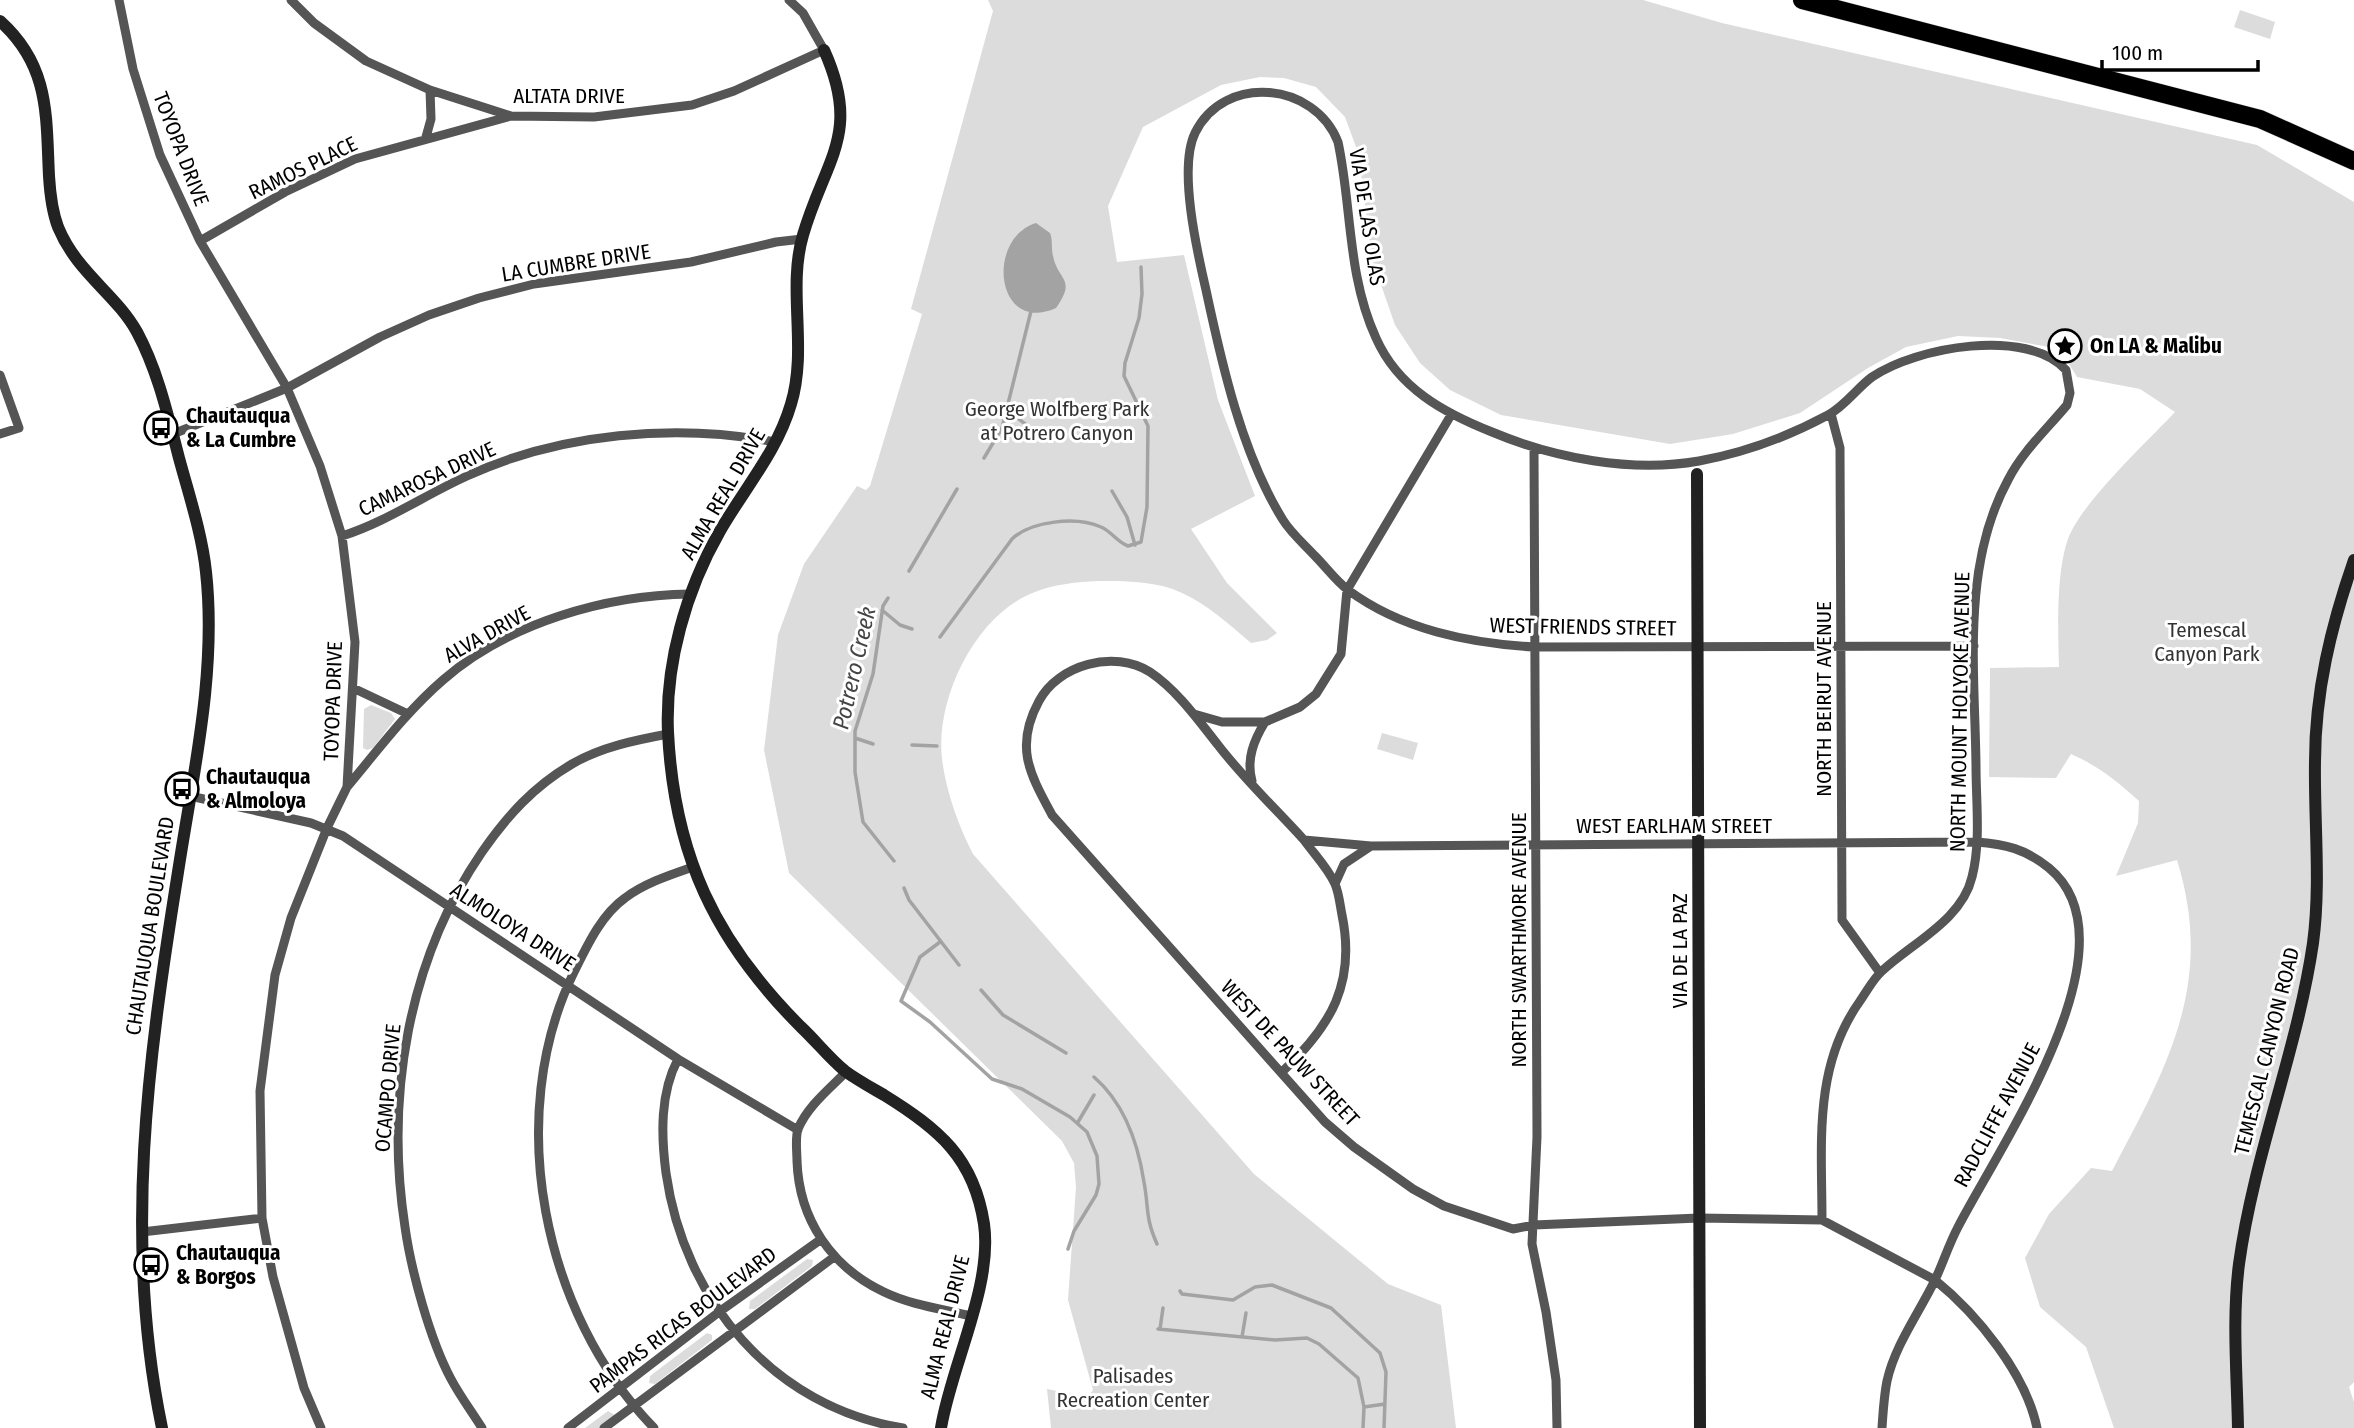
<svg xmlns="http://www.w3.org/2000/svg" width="2354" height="1428" font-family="'Fira Sans Condensed',sans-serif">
<rect width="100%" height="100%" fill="#fff"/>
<path fill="#dcdcdc" d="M988 0H1643L1722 23 2257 145 2354 202V1382L2349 1387 2354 1402V1428H2114L2086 1347 2040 1307 2025 1258 2049 1214 2091 1168 2112 1171C2168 1065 2215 983 2177 860L2116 876 2138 823 2139 801C2117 781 2098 766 2071 754L2056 778 1989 777 1990 668 2059 667C2058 631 2056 572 2068 539 2081 503 2147 442 2175 412L2140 389 2077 377 2064 356 2049 347 2000 338 1958 336 1906 347 1868 368 1800 413 1733 434 1670 444 1501 415 1450 390 1420 363 1395 325 1371 256 1359 155 1345 117 1316 87 1284 78 1260 77 1221 85 1143 127 1108 206 1117 262 1184 255 1218 400 1255 496 1191 529 1227 583 1277 633 1267 640 1251 643C1230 625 1208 605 1182 593 1158 581 1125 581 1098 581 1077 582 1055 584 1035 592 976 614 935 698 942 759 946 791 958 825 973 854L1254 1174 1388 1284 1441 1305 1456 1428H1051L1047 1389 1088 1397 1093 1390 1068 1300 1076 1187 1074 1163 1062 1141 789 873 764 750 778 635 804 564 857 486 866 490 870 486 922 314 911 309 993 11Z
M2240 10 2275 22 2270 39 2234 27Z
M371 705 391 713 395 719 373 748 367 750 363 748 364 709Z
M1382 733 1418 743 1413 760 1377 749Z
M807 1259 813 1260 812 1266 755 1309H749L750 1301Z
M707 1333 712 1335V1340L655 1384 649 1383 650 1376Z
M608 1411 615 1415 600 1428H585Z"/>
<path fill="#a3a3a3" d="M1036 223 1050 233C1053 240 1051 248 1053 256 1058 281 1077 278 1056 308 996 335 985 239 1036 223Z"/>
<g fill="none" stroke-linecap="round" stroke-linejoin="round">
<path stroke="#a3a3a3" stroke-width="3.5" d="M1007 410 1037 433
M984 458 1002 428 1031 311
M1112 491 1127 517 1135 545
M909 571 957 489
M888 598 883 606 873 674 855 731V772L863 822 894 861
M882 610 900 625 912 629
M940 637 1012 539C1031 521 1076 516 1101 527 1111 531 1117 542 1128 546L1141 542 1147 507 1148 426 1124 376 1125 363 1139 318 1142 294 1141 267
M855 738 873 744
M912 745 937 746
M904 888 909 900 959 965
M940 942 920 957 901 1001 930 1022 992 1079 1022 1089 1070 1117 1087 1132 1097 1156 1099 1184 1096 1195 1074 1231 1068 1249
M981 990 1003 1015 1066 1053
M1094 1077C1124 1103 1138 1143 1144 1182 1149 1209 1145 1217 1157 1244
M1078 1122 1094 1095
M1180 1291 1182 1294 1233 1300 1255 1287 1272 1285 1331 1308 1380 1353 1386 1372 1384 1428
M1158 1329 1275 1340 1307 1338 1319 1344 1358 1378 1364 1407 1363 1428
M1160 1329 1163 1308
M1242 1337 1246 1313
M1364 1407 1385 1404"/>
<defs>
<path id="highway" d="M1802 0 2260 119 2354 161"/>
</defs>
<use href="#highway" stroke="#dbdbdb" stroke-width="19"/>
<path stroke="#555" stroke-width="9" d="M119 0 133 69 160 155 200 241 287 388 320 466 342 536 355 642 347 787 327 828 291 918 275 975 260 1091 262 1218 273 1277 304 1388 321 1428
M291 0 314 23 366 61 430 90 511 116 594 117 692 105 734 91 824 50 803 13 789 0
M426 137 431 119 430 90
M200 241 285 192 355 159 511 116
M0 375 19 428 0 434
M1831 414 1840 448 1842 920 1880 973
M173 434 287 388 380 337 429 315 479 298 534 284 691 262 776 242 802 239
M1534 449 1537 1137 1532 1244 1546 1312 1556 1380 1557 1428
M342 536C386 522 425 495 467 476 560 433 676 423 775 442
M353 688 408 714
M1194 714 1222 722H1265L1300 707 1316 694 1341 654 1347 590 1451 415
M1252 781C1246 759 1254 740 1265 722
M347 787C378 750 407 711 443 680 508 623 606 595 690 594
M190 796 311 823 343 836 678 1059 798 1130
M1335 884 1344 864 1371 846
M678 1059C660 1093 661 1135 666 1173 684 1300 773 1407 903 1428
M1283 1071C1331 1026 1356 983 1342 915 1340 905 1339 893 1335 884 1328 868 1314 854 1304 840
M846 1072C829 1089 807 1107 798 1129 795 1138 797 1152 797 1161 799 1219 831 1267 884 1292 911 1305 942 1309 971 1316
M1822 1220C1822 1143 1813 1067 1860 1001 1867 991 1873 979 1882 971 1912 943 1962 920 1972 877 1981 843 1976 802 1976 766 1975 672 1961 566 2008 480 2022 452 2047 429 2067 405L2070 393 2066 370C2027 327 1916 347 1872 377 1857 388 1845 406 1828 415 1789 436 1743 453 1699 461 1631 473 1554 458 1492 432 1444 413 1398 388 1376 338 1347 275 1352 207 1338 142 1315 82 1224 73 1195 133 1178 168 1197 251 1206 290 1222 365 1242 454 1283 520 1291 533 1305 545 1315 556 1326 567 1336 581 1348 590 1402 630 1469 643 1533 647L1974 646
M142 1232 262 1218
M482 1428C472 1412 460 1396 451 1379 430 1340 411 1270 405 1227 385 1097 408 960 482 852 507 816 534 786 572 764 601 747 636 740 668 734
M568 1428 719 1312 820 1240
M604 1428 834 1257
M654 1428C543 1314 503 1117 574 972 587 946 601 915 625 898 645 883 670 875 693 867
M1882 1428C1883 1412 1884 1396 1887 1381 1895 1345 1919 1313 1935 1280 1943 1263 1949 1244 1958 1227 1999 1147 2141 944 2049 868 2026 849 2005 844 1976 842L1371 846 1304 840C1276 809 1244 779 1218 745 1199 721 1177 690 1150 672 1114 649 1058 665 1039 701 1014 747 1030 774 1052 815L1325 1122 1354 1147 1413 1189 1444 1206 1513 1229 1534 1225 1699 1218 1822 1220 1935 1280C1977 1314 2026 1374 2037 1428"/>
<path stroke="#222" stroke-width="12" d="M0 21C50 66 46 115 49 176 50 193 52 211 58 227 77 273 116 294 137 332 158 371 168 416 179 458 189 495 202 534 206 572 217 672 193 774 178 872 148 1059 123 1240 162 1428
M824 50C862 134 825 159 803 235 787 289 808 348 791 404 777 452 744 489 720 531 686 590 665 664 668 732 674 855 715 941 801 1027 816 1041 829 1058 845 1071 857 1080 872 1088 884 1095 939 1129 974 1158 984 1224 993 1286 951 1366 941 1428
M1697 474 1700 1428
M2238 1428C2237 1374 2232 1318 2239 1264 2254 1154 2297 1052 2313 943 2321 884 2314 822 2315 762 2315 692 2331 626 2354 560"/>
<use href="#highway" stroke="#000" stroke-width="18"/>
</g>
<defs>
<symbol id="sight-ring" viewBox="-11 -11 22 22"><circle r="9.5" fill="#fff" stroke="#000" stroke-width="1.5"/><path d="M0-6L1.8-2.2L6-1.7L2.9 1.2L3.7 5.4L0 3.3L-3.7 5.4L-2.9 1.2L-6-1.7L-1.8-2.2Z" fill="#000"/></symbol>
<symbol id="bus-ring" viewBox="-11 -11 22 22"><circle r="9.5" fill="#fff" stroke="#000" stroke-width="1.5"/><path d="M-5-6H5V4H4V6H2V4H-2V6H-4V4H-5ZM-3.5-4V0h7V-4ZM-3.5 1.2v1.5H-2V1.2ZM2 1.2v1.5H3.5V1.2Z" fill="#000"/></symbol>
</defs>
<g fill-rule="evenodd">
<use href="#sight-ring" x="2046" y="327" width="38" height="38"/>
<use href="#bus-ring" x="142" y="409" width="38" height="38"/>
<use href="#bus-ring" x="163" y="770" width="38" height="38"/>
<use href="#bus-ring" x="132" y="1246" width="38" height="38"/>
</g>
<g text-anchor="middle" stroke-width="6" stroke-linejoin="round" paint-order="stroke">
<g font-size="21" fill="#000" stroke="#fff">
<text x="569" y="103">ALTATA DRIVE</text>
<text transform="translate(181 149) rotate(69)" y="7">TOYOPA DRIVE</text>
<text transform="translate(303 168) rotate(-26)" y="7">RAMOS PLACE</text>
<text transform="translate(1367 217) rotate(81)" y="7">VIA DE LAS OLAS</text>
<text transform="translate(576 263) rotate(-9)" y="7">LA CUMBRE DRIVE</text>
<text transform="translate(427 479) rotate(-25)" y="7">CAMAROSA DRIVE</text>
<text transform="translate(723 494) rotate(-60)" y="7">ALMA REAL DRIVE</text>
<text transform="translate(1583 627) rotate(1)" y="7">WEST FRIENDS STREET</text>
<text transform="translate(487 634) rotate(-29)" y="7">ALVA DRIVE</text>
<text transform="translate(1824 699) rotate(-90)" y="7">NORTH BEIRUT AVENUE</text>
<text transform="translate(333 701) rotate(-88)" y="7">TOYOPA DRIVE</text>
<text transform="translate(1960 712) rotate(-89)" y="7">NORTH MOUNT HOLYOKE AVENUE</text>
<text x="1674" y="833">WEST EARLHAM STREET</text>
<text transform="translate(150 926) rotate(-81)" y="7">CHAUTAUQUA BOULEVARD</text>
<text transform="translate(513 927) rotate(33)" y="7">ALMOLOYA DRIVE</text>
<text transform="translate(1519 940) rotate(-90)" y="7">NORTH SWARTHMORE AVENUE</text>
<text transform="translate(1680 951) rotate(-90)" y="7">VIA DE LA PAZ</text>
<text transform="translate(2267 1051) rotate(-76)" y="7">TEMESCAL CANYON ROAD</text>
<text transform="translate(1290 1053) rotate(47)" y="7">WEST DE PAUW STREET</text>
<text transform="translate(388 1088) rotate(-85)" y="7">OCAMPO DRIVE</text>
<text transform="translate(1997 1115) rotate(-62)" y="7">RADCLIFFE AVENUE</text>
<text transform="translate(683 1320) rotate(-37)" y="7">PAMPAS RICAS BOULEVARD</text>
<text transform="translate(945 1327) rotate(-76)" y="7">ALMA REAL DRIVE</text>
</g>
<g font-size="21" font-weight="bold" fill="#000" stroke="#fff" text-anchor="start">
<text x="2090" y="353">On LA &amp; Malibu</text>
<text x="186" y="423">Chautauqua<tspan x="186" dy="24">&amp; La Cumbre</tspan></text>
<text x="206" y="784">Chautauqua<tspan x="206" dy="24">&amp; Almoloya</tspan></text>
<text x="176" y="1260">Chautauqua<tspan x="176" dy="24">&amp; Borgos</tspan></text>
</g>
<g font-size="21" fill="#333" stroke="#fff">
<text x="1057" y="416">George Wolfberg Park<tspan x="1057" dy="24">at Potrero Canyon</tspan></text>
<text x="2207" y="637">Temescal<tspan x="2207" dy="24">Canyon Park</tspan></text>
<text x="1133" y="1383">Palisades<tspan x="1133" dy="24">Recreation Center</tspan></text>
</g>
<g font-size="23" font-style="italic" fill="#444" stroke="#fff">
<text transform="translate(854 668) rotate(-77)" y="8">Potrero Creek</text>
</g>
</g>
<path d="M2102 60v10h156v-10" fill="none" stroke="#000000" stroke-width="3.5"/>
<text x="2112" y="60" font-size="21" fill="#000000" stroke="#ffffff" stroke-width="5" paint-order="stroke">100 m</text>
</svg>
